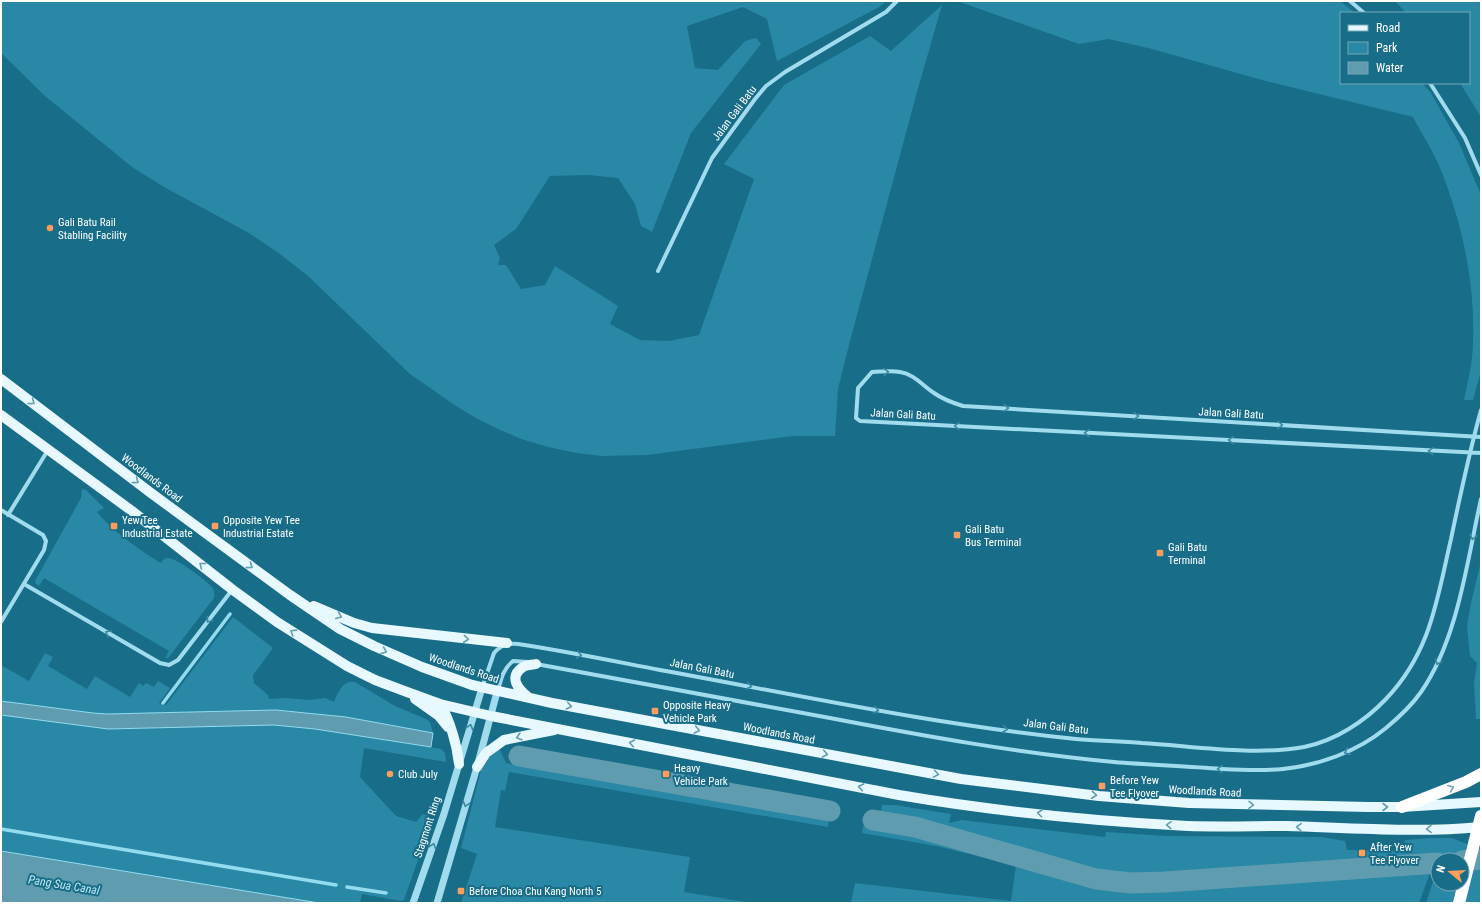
<svg xmlns="http://www.w3.org/2000/svg" width="1482" height="904" font-family="'Roboto Condensed',sans-serif">
<rect width="100%" height="100%" fill="#186d89"/>
<path fill="#2888a6" d="M1 1H886L881 6 777 61 767 19 743 7 687 26 695 68 718 70 745 41 756 38 761 44 691 133 652 232 641 226 635 204 618 178 588 175 550 176 516 229 494 245 500 258 498 265H506L521 289 545 285 555 266 618 306 610 324 640 340 669 341 699 335 754 179 724 164 784 85 870 36 891 51 942 5 917 92 850 341 838 389 835 436H793L647 455 602 456 577 453 548 447 521 439 498 429 476 418 456 406 410 374 308 276 280 254 249 233 164 187 132 167 45 96 1 53Z
M957 1H1340L1355 13H1341V83H1422L1431 93 1459 143 1481 195V371L1473 400H1464C1468 381 1473 361 1473 340 1475 282 1462 222 1440 168 1433 151 1422 134 1413 117L1262 80 1152 49 1109 39 1079 44Z
M1395 1H1481V117L1460 83H1469V13H1406Z
M82 489 86 490 104 508 97 512C111 530 141 551 161 563 163 560 164 558 168 558 177 558 204 579 211 586 214 589 215 593 214 598L169 657 165 659 169 651 44 578 39 586 36 584 35 581 81 498Z
M1481 561V719H1476L1474 684 1477 663 1470 656 1467 626 1471 603Z
M233 617 273 648 253 675 254 683 268 695 269 699 286 698 310 700 325 698 334 702C338 692 343 680 355 682L395 706 426 719 430 722 433 733 346 717 276 710 107 714 93 713 1 701V665L29 681 45 653 53 657 48 666 87 689 95 676 130 697 139 683 143 686 146 683 154 687 158 681 170 688 159 703 166 705Z
M1 715 108 729 274 725 315 729 441 749 445 753 446 762 364 748 360 777 396 816 416 822 423 814 430 817 432 820 404 900 401 901 362 894 360 903H319L1 851Z
M499 748 506 763 517 765 518 760 829 817 828 827 509 772 505 791 501 790 495 827 690 857 684 892 751 903H461L477 854 461 848 481 770 492 754Z
M882 805H895L951 814 949 823 962 820 1105 837 1106 832 1167 836 1321 837 1345 841 1347 850 1405 851V840L1429 838H1452L1467 844 1464 857 1164 878H1131L1097 875 929 825 880 816Z
M871 825 915 833 1017 861V865L1094 887 1140 893 1431 870 1419 903H851L855 883 1011 901 1016 865 936 846 862 833 863 826 870 827Z
M1481 866V903H1426L1437 869 1438 884H1462V867Z"/>
<path fill="#609caf" stroke="#93dcf0" d="M1 701 93 713 107 714 276 710 346 717 433 733 431 747 315 729 274 725 108 729 1 715Z
M1 851 319 903H1Z"/>
<g fill="none" stroke-linecap="round" stroke-linejoin="round">
<path stroke="#93dcf0" stroke-width="3.5" d="M163 703 230 614
M1 829 336 885
M347 887 386 893"/>
<path stroke="#609caf" stroke-width="21" d="M519 756 830 811
M873 820 915 827 1096 879 1131 883 1165 882 1438 863
M1462 861 1481 859"/>
<path stroke="#a0dcee" stroke-width="4" d="M1350 1 1364 13
M1430 83 1465 138 1481 175
M658 271 712 158 755 99 766 86 785 72 886 12 897 1
M1481 437 963 406C953 403 944 400 934 393 923 386 914 374 900 372 891 370 881 372 872 372L858 388 856 418 860 421 1481 453
M1 510 43 535 46 541 44 550 1 622
M8 515 48 450
M24 584 160 663 169 665 178 660 232 590
M536 664C634 682 732 700 830 718 924 736 1018 753 1114 762 1150 765 1185 766 1221 769 1242 770 1262 771 1283 769 1319 765 1357 752 1386 728 1398 718 1412 705 1421 692 1458 639 1467 561 1481 499
M482 688 494 653C501 645 507 643 518 644 565 651 613 661 660 670 798 695 936 725 1076 739 1098 741 1120 741 1142 743 1193 746 1254 756 1304 747 1335 741 1365 721 1386 699 1431 652 1437 599 1451 539 1460 496 1469 453 1481 410
M498 691C501 679 503 669 513 661L528 662"/>
<path stroke="#a0dcee" stroke-width="7" d="M413 903 444 814 482 688
M437 903 477 767 497 692"/>
<path stroke="#e7f8ff" stroke-width="10" d="M1 379 151 493 290 595 340 629 374 646 422 667 472 685 552 703 961 779 1099 796 1189 803 1368 807H1402L1481 802
M1 415 132 511 233 590 277 622 347 666 375 680 407 692 440 704 491 716 899 795C993 811 1092 821 1188 826 1221 827 1254 826 1287 826 1351 828 1417 833 1481 827
M314 606 354 623 372 628 507 643
M528 697C518 689 508 677 523 667 526 665 532 665 536 664
M415 699 439 716 448 727
M440 704C450 720 457 745 459 764
M477 767 486 753 504 740 554 730"/>
<path stroke="#fff" stroke-width="12" d="M1402 807 1466 782 1481 774"/>
<path stroke="#fff" stroke-width="12" d="M1459 903 1481 816"/>
</g>
<defs><path id="oneway-chevron" d="M-2-3.5L2.5 0L-2 3.5" fill="none" stroke-width="1.6" stroke-linecap="round" stroke-linejoin="round"/></defs>
<g stroke="#3a89a2">
<use href="#oneway-chevron" transform="translate(886 372) rotate(-2)"/>
<use href="#oneway-chevron" transform="translate(1006 408) rotate(3)"/>
<use href="#oneway-chevron" transform="translate(1136 416) rotate(3)"/>
<use href="#oneway-chevron" transform="translate(1280 425) rotate(3)"/>
<use href="#oneway-chevron" transform="translate(957 426) rotate(-177)"/>
<use href="#oneway-chevron" transform="translate(1087 433) rotate(-177)"/>
<use href="#oneway-chevron" transform="translate(1231 440) rotate(-177)"/>
<use href="#oneway-chevron" transform="translate(1431 451) rotate(-177)"/>
<use href="#oneway-chevron" transform="translate(1473 537) rotate(103)"/>
<use href="#oneway-chevron" transform="translate(209 620) rotate(127)"/>
<use href="#oneway-chevron" transform="translate(108 633) rotate(-150)"/>
<use href="#oneway-chevron" transform="translate(579 655) rotate(11)"/>
<use href="#oneway-chevron" transform="translate(1438 662) rotate(114)"/>
<use href="#oneway-chevron" transform="translate(749 686) rotate(11)"/>
<use href="#oneway-chevron" transform="translate(876 710) rotate(10)"/>
<use href="#oneway-chevron" transform="translate(470 727) rotate(-74)"/>
<use href="#oneway-chevron" transform="translate(1005 729) rotate(7)"/>
<use href="#oneway-chevron" transform="translate(1347 752) rotate(156)"/>
<use href="#oneway-chevron" transform="translate(1220 769) rotate(-176)"/>
<use href="#oneway-chevron" transform="translate(466 804) rotate(106)"/>
<use href="#oneway-chevron" transform="translate(433 846) rotate(-71)"/>
</g>
<g stroke="#609eb2">
<use href="#oneway-chevron" transform="translate(32 402) rotate(37)"/>
<use href="#oneway-chevron" transform="translate(136 481) rotate(37)"/>
<use href="#oneway-chevron" transform="translate(202 565) rotate(-142)"/>
<use href="#oneway-chevron" transform="translate(250 566) rotate(36)"/>
<use href="#oneway-chevron" transform="translate(339 616) rotate(23)"/>
<use href="#oneway-chevron" transform="translate(293 632) rotate(-148)"/>
<use href="#oneway-chevron" transform="translate(466 639) rotate(6)"/>
<use href="#oneway-chevron" transform="translate(384 651) rotate(23)"/>
<use href="#oneway-chevron" transform="translate(569 706) rotate(11)"/>
<use href="#oneway-chevron" transform="translate(697 730) rotate(11)"/>
<use href="#oneway-chevron" transform="translate(519 737) rotate(164)"/>
<use href="#oneway-chevron" transform="translate(632 743) rotate(-169)"/>
<use href="#oneway-chevron" transform="translate(825 754) rotate(11)"/>
<use href="#oneway-chevron" transform="translate(936 774) rotate(10)"/>
<use href="#oneway-chevron" transform="translate(861 787) rotate(-169)"/>
<use href="#oneway-chevron" transform="translate(1094 795) rotate(6)"/>
<use href="#oneway-chevron" transform="translate(1251 805) rotate(2)"/>
<use href="#oneway-chevron" transform="translate(1385 807)"/>
<use href="#oneway-chevron" transform="translate(1040 813) rotate(-173)"/>
<use href="#oneway-chevron" transform="translate(1169 825) rotate(-177)"/>
<use href="#oneway-chevron" transform="translate(1299 827) rotate(-179)"/>
<use href="#oneway-chevron" transform="translate(1429 829) rotate(179)"/>
</g>
<use stroke="#74a7b8" href="#oneway-chevron" transform="translate(1451 788) rotate(-22)"/>
<g fill="#ff9d5d" stroke="#186d89" stroke-width="1.5">
<circle cx="50" cy="228" r="4"/>
<rect x="110" y="522" width="8" height="8" rx="2"/>
<rect x="211" y="522" width="8" height="8" rx="2"/>
<rect x="953" y="531" width="8" height="8" rx="2"/>
<rect x="1156" y="549" width="8" height="8" rx="2"/>
<rect x="651" y="707" width="8" height="8" rx="2"/>
<circle cx="390" cy="774" r="4"/>
<rect x="662" y="770" width="8" height="8" rx="2"/>
<rect x="1098" y="782" width="8" height="8" rx="2"/>
<rect x="1358" y="849" width="8" height="8" rx="2"/>
<rect x="457" y="887" width="8" height="8" rx="2"/>
</g>
<g text-anchor="middle" stroke-width="4" stroke-linejoin="round" paint-order="stroke">
<g font-size="11" fill="#fff" stroke="#186d89">
<text transform="translate(734 113) rotate(-53)" y="4">Jalan Gali Batu</text>
<text transform="translate(1231 413) rotate(3)" y="4">Jalan Gali Batu</text>
<text transform="translate(903 414) rotate(3)" y="4">Jalan Gali Batu</text>
<text transform="translate(152 478) rotate(37)" y="4">Woodlands Road</text>
<text transform="translate(464 668) rotate(18)" y="4">Woodlands Road</text>
<text transform="translate(702 668) rotate(11)" y="4">Jalan Gali Batu</text>
<text transform="translate(1056 726) rotate(7)" y="4">Jalan Gali Batu</text>
<text transform="translate(779 733) rotate(11)" y="4">Woodlands Road</text>
<text transform="translate(1205 791) rotate(3)" y="4">Woodlands Road</text>
<text transform="translate(427 827) rotate(-72)" y="4">Stagmont Ring</text>
</g>
<g font-size="11" fill="#fff" stroke="#186d89" text-anchor="start">
<text x="58" y="226">Gali Batu Rail<tspan x="58" dy="13">Stabling Facility</tspan></text>
<text x="122" y="524">Yew Tee<tspan x="122" dy="13">Industrial Estate</tspan></text>
<text x="223" y="524">Opposite Yew Tee<tspan x="223" dy="13">Industrial Estate</tspan></text>
<text x="965" y="533">Gali Batu<tspan x="965" dy="13">Bus Terminal</tspan></text>
<text x="1168" y="551">Gali Batu<tspan x="1168" dy="13">Terminal</tspan></text>
<text x="663" y="709">Opposite Heavy<tspan x="663" dy="13">Vehicle Park</tspan></text>
<text x="674" y="772">Heavy<tspan x="674" dy="13">Vehicle Park</tspan></text>
<text x="398" y="778">Club July</text>
<text x="1110" y="784">Before Yew<tspan x="1110" dy="13">Tee Flyover</tspan></text>
<text x="1370" y="851">After Yew<tspan x="1370" dy="13">Tee Flyover</tspan></text>
<text x="469" y="895">Before Choa Chu Kang North 5</text>
</g>
<g font-size="12" font-style="italic" fill="#bde9f7" stroke="#186d89">
<text transform="translate(64 885) rotate(9)" y="4">Pang Sua Canal</text>
</g>
</g>
<rect width="1482" height="904" fill="none" stroke="#ffffff" stroke-width="4"/>
<rect x="1340" y="12" width="130" height="72" fill="#186d89" stroke="#74a7b8"/>
<rect x="1348" y="25" width="20" height="6" fill="#e7f8ff" stroke="#74a7b8"/>
<text x="1376" y="32" font-size="12" fill="#ffffff">Road</text>
<rect x="1348" y="42" width="20" height="12" fill="#2888a6" stroke="#74a7b8"/>
<text x="1376" y="52" font-size="12" fill="#ffffff">Park</text>
<rect x="1348" y="62" width="20" height="12" fill="#609caf" stroke="#74a7b8"/>
<text x="1376" y="72" font-size="12" fill="#ffffff">Water</text>
<g transform="translate(1450 872) rotate(288)"><circle r="19" fill="#186d89" stroke="#74a7b8"/>
<path d="M0-3L7 15L0 10L-7 15Z" fill="#ff9d5d"/>
<text y="-6" font-size="11" font-weight="bold" text-anchor="middle" fill="#ffffff">N</text>
</g>
</svg>
